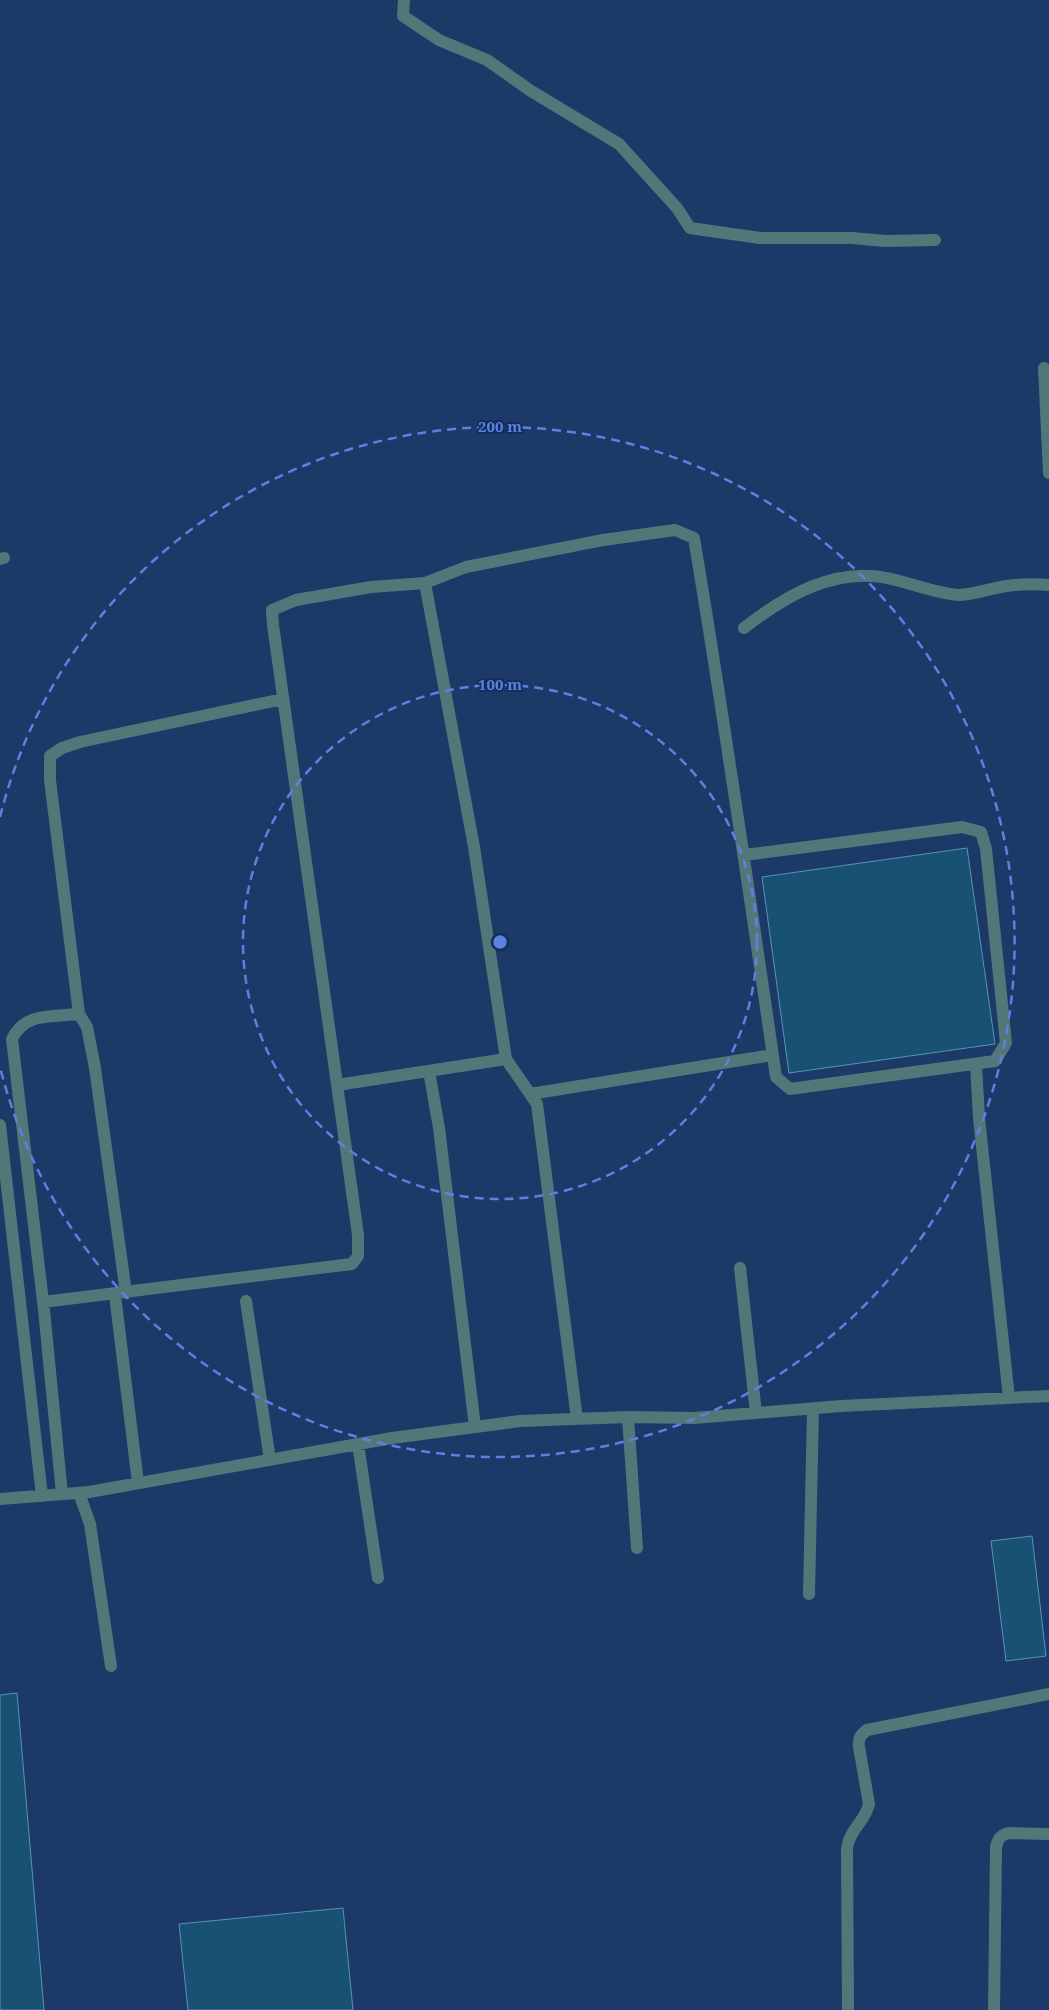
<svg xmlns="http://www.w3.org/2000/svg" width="1049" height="2010" font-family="'Noto Serif',serif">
<rect width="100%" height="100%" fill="#1d3968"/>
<path fill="#195173" stroke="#5693bd" d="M967 848 995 1044 789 1073 762 877Z
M1032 1536 1046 1656 1006 1661 991 1541Z
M17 1693 44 2010H0V1695Z
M343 1908 353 2010H188L179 1924Z"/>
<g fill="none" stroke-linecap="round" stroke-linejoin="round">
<path stroke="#537779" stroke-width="12" d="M404 0 403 16 439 40 487 60 531 91 619 144 677 208 690 228 760 238H852L885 241 935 240
M1044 368 1049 473
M0 559 4 558
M425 583 474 847 506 1059 537 1104 577 1419
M744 628C785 596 834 567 887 578 911 583 934 593 958 595 974 595 991 588 1007 586 1021 584 1035 584 1049 585
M976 1064 979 1118 1009 1398
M429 1071 439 1128 475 1427
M337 1085 506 1059
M530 1094 773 1055
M0 1125 42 1496
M740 1268 756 1413
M126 1293 95 1068 87 1027 79 1014 50 780V756L62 748 80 742 283 699
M115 1295 138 1483
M246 1301 270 1460
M43 1302 352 1264 358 1256V1235L273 625 272 610 296 600 371 587 425 583 466 567 603 540 675 530 694 538C724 717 750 897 776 1077L790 1089 995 1061 1006 1043 986 849 981 832 962 827 744 855
M628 1417 637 1548
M358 1444 378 1578
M79 1493 90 1524 111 1666
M62 1494 44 1310 12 1039C25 1012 52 1017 79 1014
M0 1499 89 1492 392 1438 520 1421 628 1417 694 1418 841 1406 1049 1396
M809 1594 813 1409
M848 2010 847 1848C851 1827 865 1822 869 1804L859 1747C858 1739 860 1735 867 1730L1049 1694
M994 2010 996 1847C998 1839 1000 1835 1009 1833L1049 1834"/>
</g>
<g fill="none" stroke="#5d80e2" stroke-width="2.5" stroke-dasharray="9 6">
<circle cx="500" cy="942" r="257"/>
<path d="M0 817A515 515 0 1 1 0 1067"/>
</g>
<circle cx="500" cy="942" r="8" fill="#5d80e2" stroke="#122e5c" stroke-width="2.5"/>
<g font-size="15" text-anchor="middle" font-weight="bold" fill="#5d80e2" stroke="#122e5c" stroke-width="4" stroke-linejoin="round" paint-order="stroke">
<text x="500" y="432">200 m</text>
<text x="500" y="690">100 m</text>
</g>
</svg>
